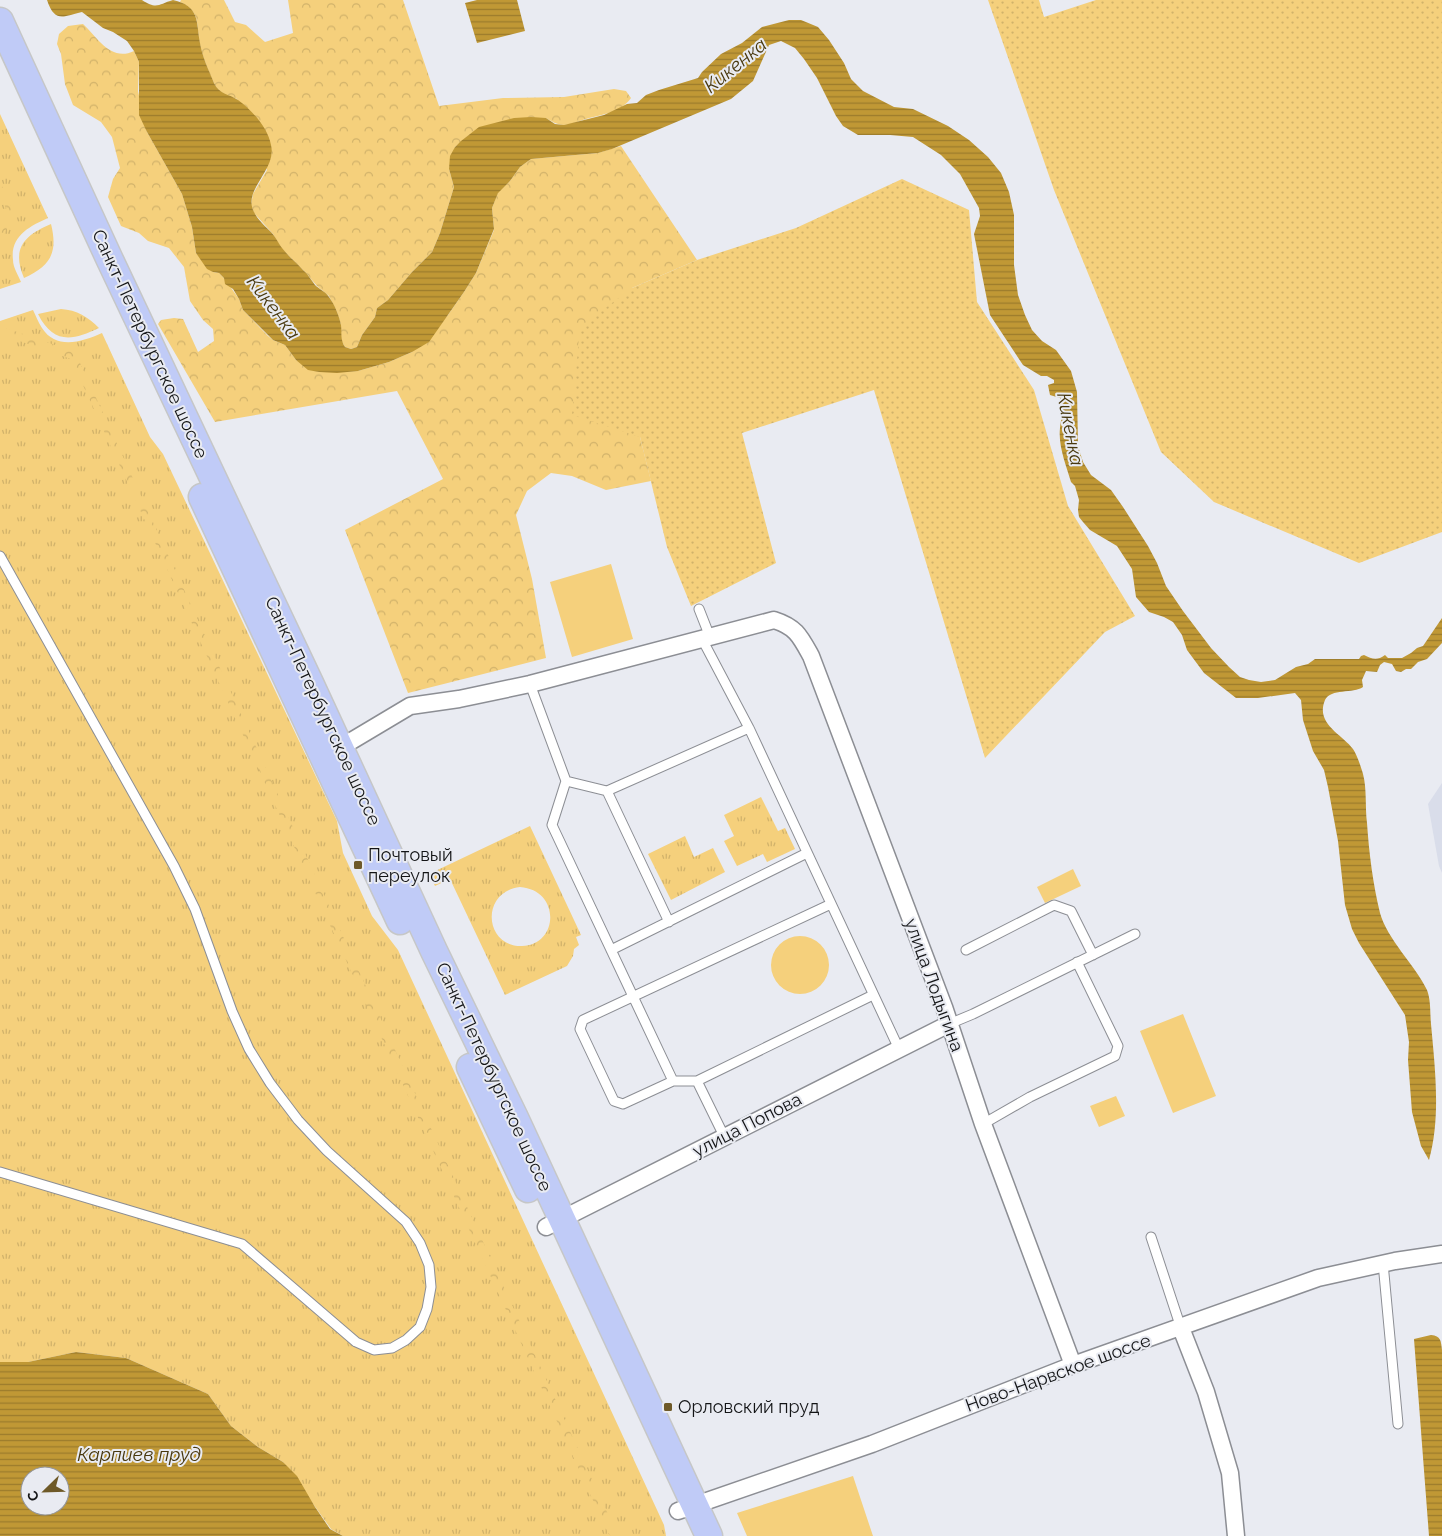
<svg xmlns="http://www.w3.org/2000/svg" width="1442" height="1536" font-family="Raleway,sans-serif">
<defs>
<pattern id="grass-tufts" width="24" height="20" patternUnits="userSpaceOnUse" patternTransform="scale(1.25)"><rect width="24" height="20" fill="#f5d07c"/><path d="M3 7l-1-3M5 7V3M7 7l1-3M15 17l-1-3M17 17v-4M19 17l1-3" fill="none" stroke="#d1b26a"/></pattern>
<pattern id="forest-crowns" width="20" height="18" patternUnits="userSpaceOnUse" patternTransform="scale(1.25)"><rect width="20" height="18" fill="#f5d07c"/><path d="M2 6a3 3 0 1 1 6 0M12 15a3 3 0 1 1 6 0" fill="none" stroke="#d1b26a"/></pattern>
<pattern id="garden-dots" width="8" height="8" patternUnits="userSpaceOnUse" patternTransform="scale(1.25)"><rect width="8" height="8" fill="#f5d07c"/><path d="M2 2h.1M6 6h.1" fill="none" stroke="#d1b26a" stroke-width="1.8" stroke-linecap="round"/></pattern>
<pattern id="water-rules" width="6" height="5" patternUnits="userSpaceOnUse" patternTransform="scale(1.25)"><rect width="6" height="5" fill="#c09835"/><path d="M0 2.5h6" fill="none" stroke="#9b7b2c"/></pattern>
</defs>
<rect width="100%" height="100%" fill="#e9ebf2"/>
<path fill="#d9ddea" d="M1442 783V873L1439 866 1428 804Z"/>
<path fill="url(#grass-tufts)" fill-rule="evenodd" d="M0 114 48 218C30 226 10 236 13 260 13 267 18 275 21 282L0 289Z
M51 224C58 252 51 266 24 278 11 248 25 235 51 224Z
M61 309C77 310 88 317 99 328 72 341 53 344 38 314Z
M33 310C36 316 38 322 42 328 56 350 82 342 102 333L150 437 163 454 337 821 343 853 372 916 398 950 664 1525 666 1536H343L331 1529 283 1462 258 1447 231 1426 208 1394 126 1358 76 1352 28 1362H0V321Z
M761 797 778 831 785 828 795 849 767 862 763 854 737 866 724 841 734 836 724 815Z
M530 826 581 935 576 937 579 945 574 949 573 956 567 966 505 995 450 879 435 886 429 874ZM520 887C561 890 559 945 522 946 484 947 480 892 520 887Z
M685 836 694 857 713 848 725 872 671 900 648 854Z"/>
<path fill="url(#forest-crowns)" d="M181 0H224L235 22 246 25 265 42 293 33 288 0H403L439 106 503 98 564 97 614 89 626 91 631 98C620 113 603 114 586 119 579 121 571 125 564 125 557 125 551 121 546 118L469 135 455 147 449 169 454 187 440 233 432 252 412 272 388 300 377 308 375 317 362 335 357 347 351 349 345 347 341 340V325L337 312 329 296 317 286 305 272 281 248 273 234 254 213 251 205 253 194 267 170 237 99C230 96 221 94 217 88 212 81 201 53 200 44 196 25 201 11 180 2Z
M83 24C98 38 111 62 134 51L139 62 138 91 147 132 182 194 192 227 196 253 213 272 219 273 224 278 239 299 243 310 268 336 273 340 285 345 296 360 319 372 358 371 389 362 412 352 448 315 464 292 476 273 494 230 492 208 498 192 510 181 520 167 531 159 598 153 621 146 697 260 632 288 640 437 651 481 606 490 572 476 551 473 527 491 516 515 532 579 546 658 408 693 345 530 443 479 397 391 215 422 158 324 161 320 174 318 183 319 198 352 214 341 213 329 203 320 190 301 184 267 169 248 148 241 139 233 121 226 108 197 113 179 120 168 112 137 101 122 73 105 65 84 61 54 57 44 59 34 68 26Z
M0 182 13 210 0 246V228L7 210 0 196Z
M0 326 75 352 618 1536H611L608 1533 71 359 0 334Z"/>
<path fill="#f5d07c" d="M611 564 633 639 572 657 550 582Z
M1073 869 1081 886 1045 903 1037 887Z
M771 965a29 29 0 1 1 58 0a29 29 0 1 1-58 0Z
M1183 1014 1216 1096 1173 1113 1140 1031Z
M1116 1096 1125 1116 1099 1127 1090 1106Z
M853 1476 873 1536H747L737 1513Z"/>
<path fill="url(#garden-dots)" d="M988 0H1039L1044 17 1096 0H1442V532L1359 563 1214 502 1161 452 1054 190Z
M902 179 969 210 977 302 1034 390 1068 506 1135 616 1105 632 985 758 874 390 742 433 776 563 691 606 667 547 640 437 572 415 580 327 632 288 697 260 796 228Z"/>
<path fill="url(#water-rules)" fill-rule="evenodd" d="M47 0H142C157 10 159 4 173 0 200 6 196 21 200 43 202 56 209 71 214 83 219 94 229 94 238 100 252 110 268 128 271 145 277 170 242 190 254 212 258 220 265 226 271 232 276 237 278 243 282 248 288 256 296 262 303 270 308 274 311 280 315 285 319 289 326 292 329 297 335 305 339 316 341 325 342 334 340 339 345 347L351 349 357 347 362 335 375 317 377 308 388 300 412 272 432 252 440 233 454 187 449 169 450 156 455 147 461 141 479 127 514 118 531 117 546 118 555 124 564 125 604 115 627 104 637 103 646 95 659 90 698 78 702 72 721 54 742 43 762 27 789 20H801L818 27 829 40 844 63 851 79 863 91 894 107 913 109 948 126 969 140 988 157 1001 173 1009 192 1014 215V265L1018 295 1025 315 1032 330 1042 341 1056 350 1071 371 1077 392 1078 446 1083 462 1091 475 1111 490 1123 507 1148 546 1157 563 1166 586 1183 611 1211 648 1229 667 1240 677 1249 680 1261 682 1275 680 1296 667 1308 664 1315 659H1359L1361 656 1364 655C1372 659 1377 661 1385 655L1388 658H1402L1411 653 1417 648 1423 646 1442 618V643L1427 659 1418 662 1411 669H1406L1401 672 1396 671 1392 664 1384 662 1380 665 1377 672 1366 671 1362 680 1363 687C1353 694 1331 688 1325 700 1315 724 1342 734 1353 749 1357 755 1361 767 1363 774 1367 789 1365 807 1367 823 1369 853 1373 884 1380 913 1387 939 1415 965 1427 990 1431 1000 1430 1014 1431 1024 1435 1068 1441 1117 1429 1160L1421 1146 1412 1112 1408 1060 1409 1042 1405 1015 1359 943 1352 929 1345 905 1338 841 1328 787 1324 770 1313 751 1303 720 1301 700 1295 693 1258 698H1236L1204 673 1187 650 1182 635 1173 622 1164 617 1149 612 1136 597 1132 569 1117 546 1090 530 1083 522 1079 517 1078 510 1079 500 1075 486 1071 482C1066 465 1058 446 1060 428 1061 416 1066 410 1060 398L1050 395 1048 385 1054 383V380L1047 376H1041L1023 365 990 315 974 234 980 216 979 208 960 174 941 155 913 137 890 135H858L843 126 836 116 817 78 804 59 795 48 781 41 769 45 753 81 731 99 612 149 598 153 531 159 520 167 510 181 498 193 492 208 494 229 476 273 464 292 429 342 412 352 389 362 358 371 337 373 319 372 308 370 296 360 285 345 273 340 243 310 239 299 233 289 225 284 224 278 219 273 213 272 207 269 196 253 192 227 182 194 147 132 139 115V62L134 51 127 41 113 32 103 28 82 12C64 16 55 24 47 0Z
M477 0H517L525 31 477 43 465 3Z
M1431 1335C1441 1336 1441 1341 1442 1350V1536H1429L1414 1339Z
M76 1352 126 1358 208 1394 231 1426 258 1447 283 1462 297 1476 315 1507 330 1529 343 1536H0V1362H28ZM30 1476H60V1506H30Z"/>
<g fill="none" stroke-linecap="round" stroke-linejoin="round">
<defs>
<path id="lane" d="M0 556 174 866 195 909 232 1011 249 1049 270 1083 298 1120 327 1151 406 1222 420 1243 429 1265 431 1287 427 1309 420 1327 406 1340 392 1348 374 1350 356 1342 242 1244 0 1172
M699 609 710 637
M702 639 749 728 899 1049
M530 684 566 781 552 825 673 1081H697L873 995
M566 781 607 791 749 728
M607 791 669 922
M611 950 807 853
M966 950 1054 905 1071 911 1093 955
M949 1024 973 1014 1135 934
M673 1081 623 1104 614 1101 580 1029 583 1020 831 904
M697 1081 724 1136
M983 1124 1030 1097 1115 1056 1118 1046 1077 962
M1151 1237 1181 1328
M1383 1263 1398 1424"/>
<path id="street" d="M331 750 353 740 410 706 459 699 530 684 774 620C796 627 800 636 811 656L944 1007 983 1124 1073 1365
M546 1227 949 1024
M1181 1328 1206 1392 1230 1473 1236 1536
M678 1511 872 1444 1073 1365 1318 1278 1395 1261 1442 1254"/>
<path id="primary" d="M0 21 109 258 310 683 434 951 515 1118 709 1536
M202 497 400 921
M470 1067 528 1189"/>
</defs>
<use href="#lane" stroke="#8c8e94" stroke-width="11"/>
<use href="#street" stroke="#8c8e94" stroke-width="19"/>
<use href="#primary" stroke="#c6c7c7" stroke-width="29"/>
<use href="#lane" stroke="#fff" stroke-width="9"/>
<use href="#street" stroke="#fff" stroke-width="16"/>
<use href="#primary" stroke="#c0cbf7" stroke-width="26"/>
</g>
<g fill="#6e5928" stroke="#e9ebf2" stroke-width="2">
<rect x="353" y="860" width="10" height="10" rx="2.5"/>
<rect x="663" y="1402" width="10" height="10" rx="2.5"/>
</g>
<g text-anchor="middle" stroke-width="4" stroke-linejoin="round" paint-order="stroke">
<g font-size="18" fill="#131416" stroke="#e9ebf2">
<text transform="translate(150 344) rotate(65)" y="6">Санкт-Петербургское шоссе</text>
<text transform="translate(323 711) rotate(65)" y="6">Санкт-Петербургское шоссе</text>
<text transform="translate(934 985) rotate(70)" y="6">улица Лодыгина</text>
<text transform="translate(494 1077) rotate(65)" y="6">Санкт-Петербургское шоссе</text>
<text transform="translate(747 1125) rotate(-27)" y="6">улица Попова</text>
<text transform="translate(1058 1373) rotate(-20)" y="6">Ново-Нарвское шоссе</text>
</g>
<g font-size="18" fill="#131416" stroke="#e9ebf2" text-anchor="start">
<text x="368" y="861">Почтовый<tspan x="368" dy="21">переулок</tspan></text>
<text x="678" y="1413">Орловский пруд</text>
</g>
<g font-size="19" font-style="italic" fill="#48380e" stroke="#e9ebf2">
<text transform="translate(735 65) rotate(-39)" y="7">Кикенка</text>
<text transform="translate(274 307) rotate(53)" y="7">Кикенка</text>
<text transform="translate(1071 429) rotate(79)" y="7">Кикенка</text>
<text x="139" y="1461">Карпиев пруд</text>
</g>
</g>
<g transform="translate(45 1491) rotate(247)"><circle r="24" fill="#e9ebf2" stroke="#93959a"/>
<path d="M0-4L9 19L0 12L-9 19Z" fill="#6e5928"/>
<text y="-8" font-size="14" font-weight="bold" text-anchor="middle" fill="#131416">С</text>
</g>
</svg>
